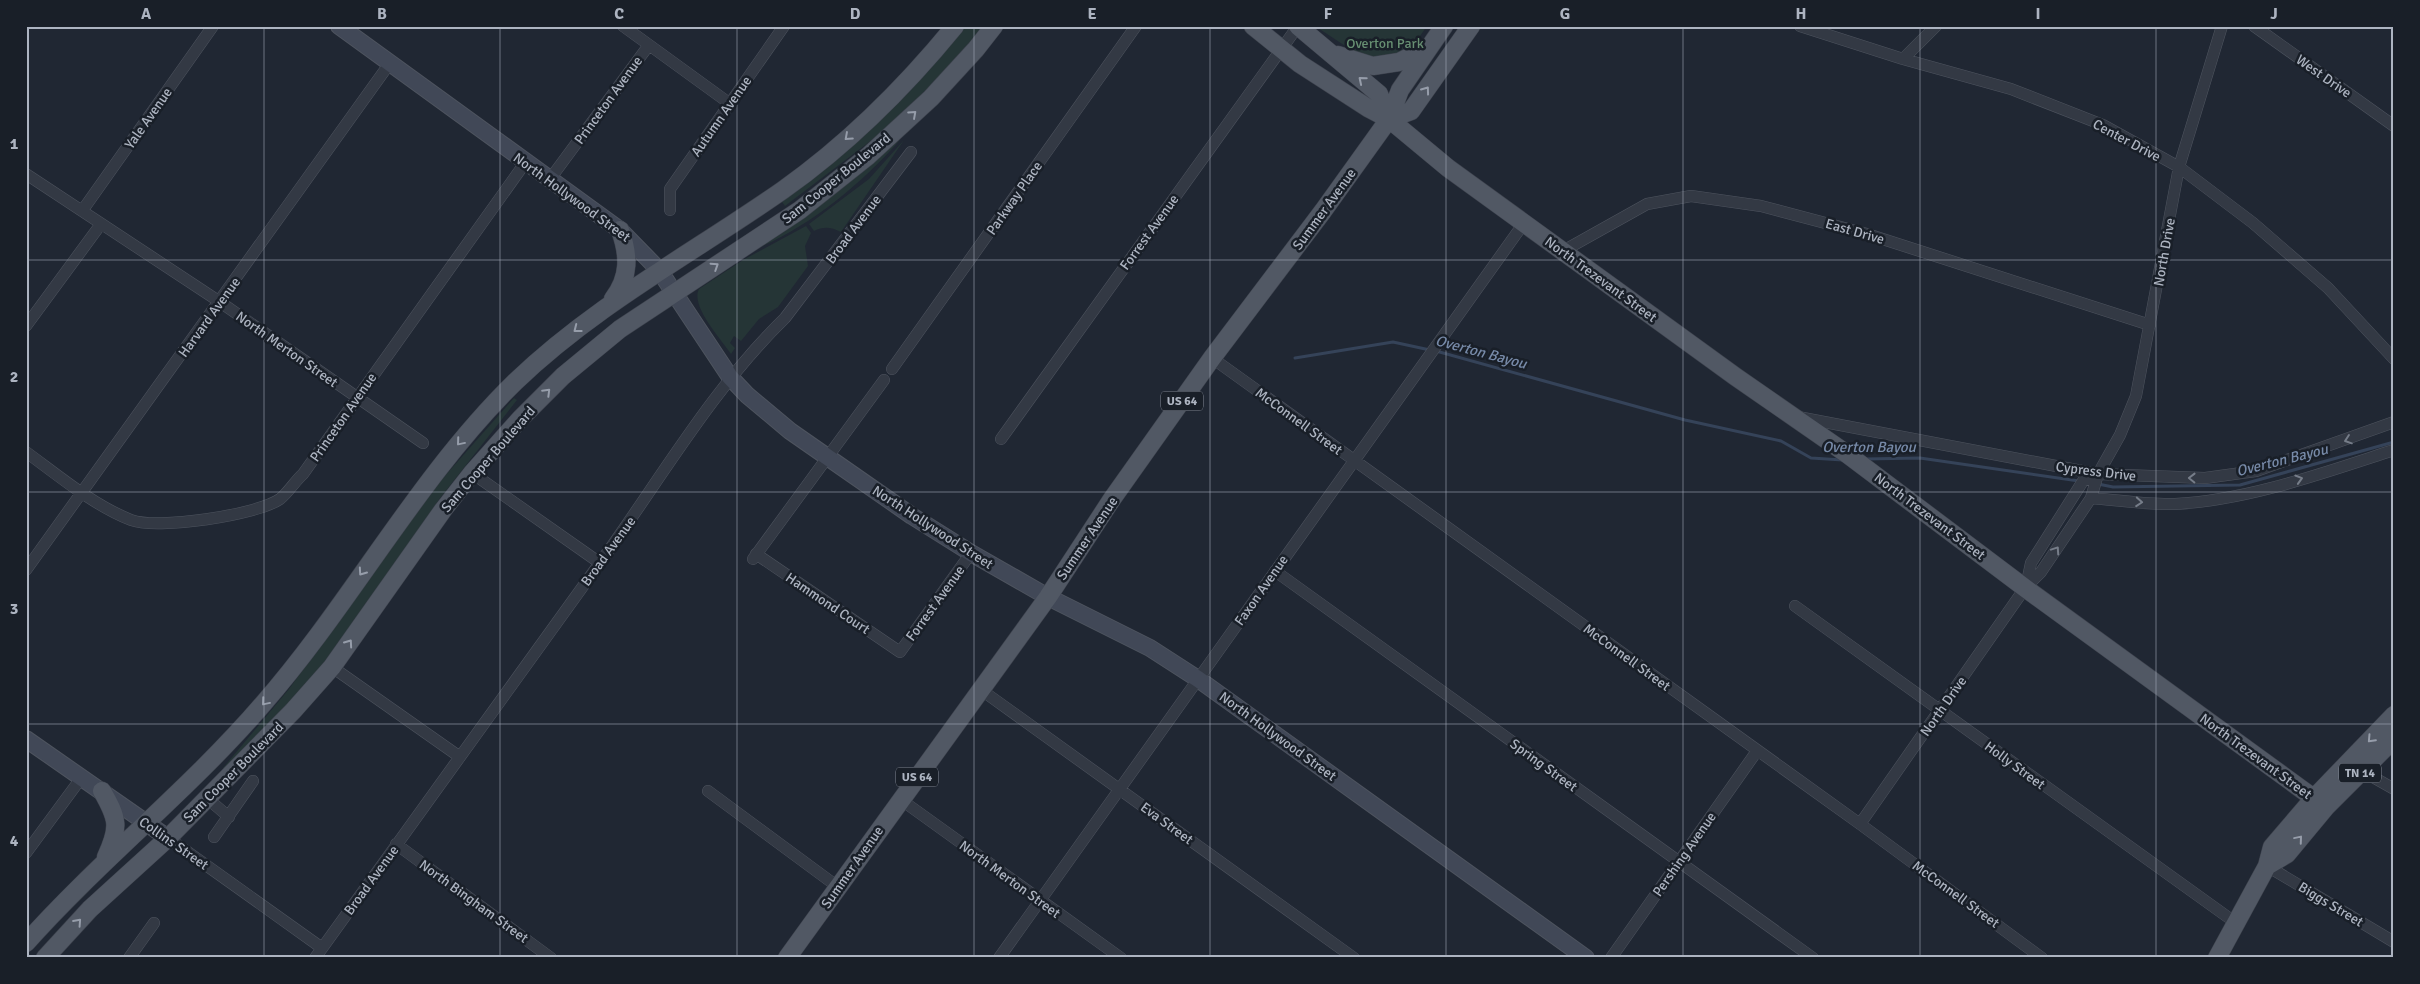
<svg xmlns="http://www.w3.org/2000/svg" width="2420" height="984" font-family="Signika,sans-serif">
<rect width="100%" height="100%" fill="#202733"/>
<path fill="#253536" d="M967 26H984L951 65 885 130 785 206 782 202 909 91Z
M1315 26H1427L1413 46 1404 54 1365 59Z
M900 140C861 184 812 225 758 248Z
M904 140 841 232C831 227 824 226 814 231L809 224 869 179Z
M806 226 811 233 805 246 808 266 778 307 759 319 741 341 734 336 730 343 735 348 731 354C721 339 690 306 699 289L743 260Z
M514 398 517 400 441 497 351 627 312 678 226 771 223 768 289 689 435 487Z"/>
<g fill="none" stroke-linecap="round" stroke-linejoin="round">
<path stroke="#354359" stroke-width="3" d="M1436 351 1685 420 1781 441 1811 458 1843 460
M1295 358 1393 342 1430 350
M1865 459 1920 458 2079 481
M2098 484 2113 487 2240 485 2394 442"/>
<defs>
<path id="street" d="M623 26 729 103
M1800 26 1903 59 2011 89 2103 125 2179 167 2253 223 2328 288 2394 359
M2254 26 2394 126
M1903 59 1936 26
M26 174 220 302 423 443
M550 179 649 45
M670 210V189L784 26
M82 211 213 26
M1563 251 1647 204 1691 196 1761 206 1867 234 2150 325
M26 326 101 224
M1212 358 1860 824 2042 958
M892 369 1136 26
M1798 417 2098 474 2205 478 2256 471 2394 422
M1001 439 1298 26
M26 452C59 476 93 505 131 520 157 530 257 515 280 499 288 493 295 481 303 474L525 163
M472 473 600 563
M2091 498C2118 500 2147 505 2175 504 2249 500 2323 473 2394 450
M756 554 900 652 971 553
M753 559 884 380
M26 570 390 63
M1275 571 1813 958
M2026 587 2031 563 2083 481 2098 474
M1795 606 2236 923
M332 667 460 757
M980 689 1354 958
M2357 768 2394 789
M708 791 838 887
M208 799 229 817
M900 799 1121 958
M1860 824 2025 588 2041 572 2091 498 2098 474 2120 435 2136 396 2179 167 2222 26
M214 837 253 781
M168 838 322 948
M396 844 551 958
M26 853 82 777
M2267 866 2394 942
M129 958 154 923
M315 958C412 823 510 688 607 553 664 473 715 386 785 318L911 152
M999 958 1524 223
M1611 958 1757 751"/>
<path id="secondary" d="M339 26 620 230 659 270 730 377 747 395 790 431 912 516 971 553 1048 597 1150 648 1198 679 1586 958
M26 739 168 838"/>
<path id="primary" d="M1253 26 1300 64 1368 108 1389 119 1448 168 1736 377 1847 454 2025 588 2326 807
M1298 26 1379 94 1389 119
M1338 55 1373 66 1399 62 1429 47
M1389 119 1411 111 1471 26
M613 299C630 277 629 255 620 230
M102 791C118 819 120 827 106 857
M2267 866 2287 854 2326 807 2394 739
M26 943C101 859 190 789 263 704 353 601 417 478 515 382 595 305 693 253 783 190 848 144 905 87 955 26
M45 958 90 909 168 838 293 711 332 667 443 510 472 473 521 418 563 376 620 329 800 210 868 156 931 98 976 49 994 26
M787 958 1048 597 1112 499 1212 358 1323 211 1389 119 1400 90 1444 26
M2217 958 2267 866 2272 847 2314 798 2394 715"/>
</defs>
<use href="#street" stroke="#4e545f" stroke-width="12"/>
<use href="#secondary" stroke="#4e545f" stroke-width="18"/>
<use href="#primary" stroke="#3d424d" stroke-width="19"/>
<use href="#street" stroke="#333944" stroke-width="11"/>
<use href="#secondary" stroke="#414857" stroke-width="16"/>
<use href="#primary" stroke="#515864" stroke-width="18"/>
</g>
<defs><path id="oneway-chevron" d="M-2-3.5L2.5 0L-2 3.5" fill="none" stroke-width="1.6" stroke-linecap="round" stroke-linejoin="round" transform="scale(1.25)"/></defs>
<g stroke="#969daa">
<use href="#oneway-chevron" transform="translate(1362 80) rotate(-140)"/>
<use href="#oneway-chevron" transform="translate(1426 90) rotate(-54)"/>
<use href="#oneway-chevron" transform="translate(913 114) rotate(-42)"/>
<use href="#oneway-chevron" transform="translate(848 137) rotate(138)"/>
<use href="#oneway-chevron" transform="translate(715 266) rotate(-33)"/>
<use href="#oneway-chevron" transform="translate(577 329) rotate(142)"/>
<use href="#oneway-chevron" transform="translate(547 392) rotate(-45)"/>
<use href="#oneway-chevron" transform="translate(460 442) rotate(130)"/>
<use href="#oneway-chevron" transform="translate(362 572) rotate(125)"/>
<use href="#oneway-chevron" transform="translate(349 643) rotate(-55)"/>
<use href="#oneway-chevron" transform="translate(265 702) rotate(130)"/>
<use href="#oneway-chevron" transform="translate(2371 739) rotate(133)"/>
<use href="#oneway-chevron" transform="translate(2299 839) rotate(-50)"/>
<use href="#oneway-chevron" transform="translate(78 922) rotate(-48)"/>
</g>
<g stroke="#767d89">
<use href="#oneway-chevron" transform="translate(2348 440) rotate(161)"/>
<use href="#oneway-chevron" transform="translate(2192 478) rotate(-179)"/>
<use href="#oneway-chevron" transform="translate(2299 479) rotate(-17)"/>
<use href="#oneway-chevron" transform="translate(2139 502) rotate(4)"/>
<use href="#oneway-chevron" transform="translate(2056 550) rotate(-56)"/>
</g>
<path fill="none" stroke="#adb4c1" stroke-width="1" stroke-opacity="0.55" d="M264 26V958M500 26V958M737 26V958M974 26V958M1210 26V958M1446 26V958M1683 26V958M1920 26V958M2156 26V958M26 260H2394M26 492H2394M26 724H2394"/>
<g text-anchor="middle" stroke-width="5" stroke-linejoin="round" paint-order="stroke">
<g fill="#191f28" stroke="#818793" stroke-width="1">
<rect x="1161" y="391.5" width="42" height="19" rx="4"/>
<rect x="2339" y="763.5" width="42" height="19" rx="4"/>
<rect x="896" y="767.5" width="42" height="19" rx="4"/>
</g>
<g font-size="12" font-weight="bold" fill="#adb4c1">
<text x="1182" y="405">US 64</text>
<text x="2360" y="777">TN 14</text>
<text x="917" y="781">US 64</text>
</g>
<g font-size="14" fill="#678f72" stroke="#191f28">
<text x="1385" y="48">Overton Park</text>
</g>
<g font-size="14" fill="#adb4c1" stroke="#191f28">
<text transform="translate(2324 76) rotate(35)" y="5">West Drive</text>
<text transform="translate(608 100) rotate(-54)" y="5">Princeton Avenue</text>
<text transform="translate(721 116) rotate(-55)" y="5">Autumn Avenue</text>
<text transform="translate(148 118) rotate(-55)" y="5">Yale Avenue</text>
<text transform="translate(2127 140) rotate(28)" y="5">Center Drive</text>
<text transform="translate(836 178) rotate(-39)" y="5">Sam Cooper Boulevard</text>
<text transform="translate(572 197) rotate(36)" y="5">North Hollywood Street</text>
<text transform="translate(1014 198) rotate(-55)" y="5">Parkway Place</text>
<text transform="translate(1324 209) rotate(-54)" y="5">Summer Avenue</text>
<text transform="translate(853 229) rotate(-53)" y="5">Broad Avenue</text>
<text transform="translate(1855 231) rotate(16)" y="5">East Drive</text>
<text transform="translate(1149 232) rotate(-54)" y="5">Forrest Avenue</text>
<text transform="translate(2164 252) rotate(-80)" y="5">North Drive</text>
<text transform="translate(1601 279) rotate(36)" y="5">North Trezevant Street</text>
<text transform="translate(209 317) rotate(-54)" y="5">Harvard Avenue</text>
<text transform="translate(287 349) rotate(35)" y="5">North Merton Street</text>
<text transform="translate(343 417) rotate(-55)" y="5">Princeton Avenue</text>
<text transform="translate(1299 421) rotate(36)" y="5">McConnell Street</text>
<text transform="translate(488 459) rotate(-49)" y="5">Sam Cooper Boulevard</text>
<text transform="translate(2096 471) rotate(7)" y="5">Cypress Drive</text>
<text transform="translate(1930 516) rotate(37)" y="5">North Trezevant Street</text>
<text transform="translate(933 527) rotate(33)" y="5">North Hollywood Street</text>
<text transform="translate(1087 538) rotate(-56)" y="5">Summer Avenue</text>
<text transform="translate(608 551) rotate(-54)" y="5">Broad Avenue</text>
<text transform="translate(1261 590) rotate(-55)" y="5">Faxon Avenue</text>
<text transform="translate(828 603) rotate(34)" y="5">Hammond Court</text>
<text transform="translate(935 603) rotate(-54)" y="5">Forrest Avenue</text>
<text transform="translate(1627 657) rotate(36)" y="5">McConnell Street</text>
<text transform="translate(1943 706) rotate(-55)" y="5">North Drive</text>
<text transform="translate(1278 736) rotate(36)" y="5">North Hollywood Street</text>
<text transform="translate(2256 756) rotate(36)" y="5">North Trezevant Street</text>
<text transform="translate(1544 765) rotate(36)" y="5">Spring Street</text>
<text transform="translate(2015 765) rotate(36)" y="5">Holly Street</text>
<text transform="translate(233 772) rotate(-45)" y="5">Sam Cooper Boulevard</text>
<text transform="translate(1167 823) rotate(36)" y="5">Eva Street</text>
<text transform="translate(174 843) rotate(35)" y="5">Collins Street</text>
<text transform="translate(1684 854) rotate(-55)" y="5">Pershing Avenue</text>
<text transform="translate(852 867) rotate(-55)" y="5">Summer Avenue</text>
<text transform="translate(1010 879) rotate(36)" y="5">North Merton Street</text>
<text transform="translate(371 880) rotate(-54)" y="5">Broad Avenue</text>
<text transform="translate(1956 894) rotate(36)" y="5">McConnell Street</text>
<text transform="translate(474 901) rotate(36)" y="5">North Bingham Street</text>
<text transform="translate(2331 904) rotate(31)" y="5">Biggs Street</text>
</g>
<g font-size="15" font-style="italic" fill="#778aa8" stroke="#191f28">
<text transform="translate(1481 352) rotate(15)" y="5">Overton Bayou</text>
<text x="1869" y="452">Overton Bayou</text>
<text transform="translate(2282 460) rotate(-14)" y="5">Overton Bayou</text>
</g>
</g>
<rect width="2420" height="984" fill="none" stroke="#191f28" stroke-width="55"/>
<rect x="28" y="28" width="2364" height="928" fill="none" stroke="#adb4c1" stroke-width="2"/>
<g font-size="16" text-anchor="middle" font-weight="bold" fill="#adb4c1">
<text x="146" y="19">A</text>
<text x="382" y="19">B</text>
<text x="619" y="19">C</text>
<text x="855" y="19">D</text>
<text x="1092" y="19">E</text>
<text x="1328" y="19">F</text>
<text x="1565" y="19">G</text>
<text x="1801" y="19">H</text>
<text x="2038" y="19">I</text>
<text x="2274" y="19">J</text>
<text x="14" y="149">1</text>
<text x="14" y="382">2</text>
<text x="14" y="614">3</text>
<text x="14" y="846">4</text>
</g>
</svg>
